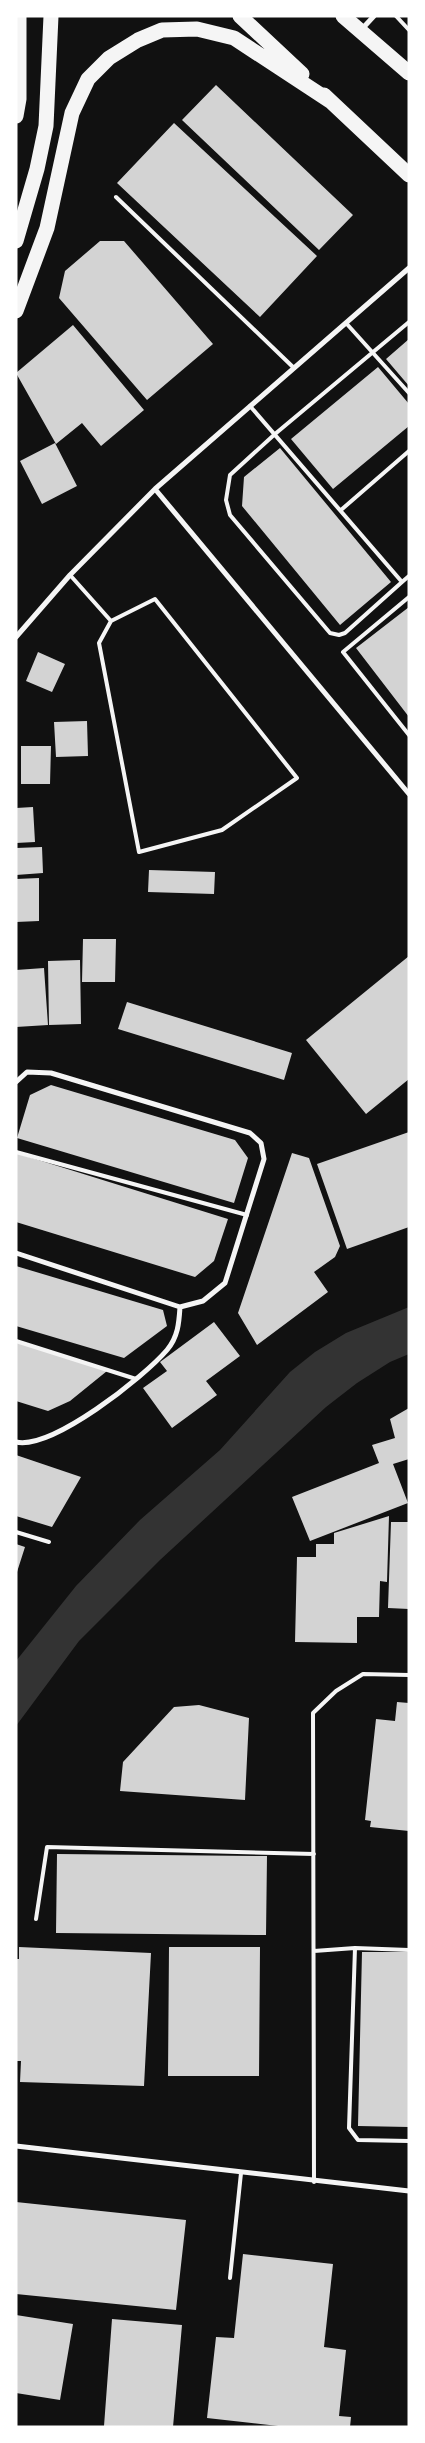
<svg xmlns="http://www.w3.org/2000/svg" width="425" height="2443" font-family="'Source Sans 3',sans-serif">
<rect width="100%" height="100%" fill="#111"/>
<path fill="#333" d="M409 1307V1354L390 1362 357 1383 326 1407 160 1560 79 1641 16 1726V1661L76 1586 140 1520 220 1450 290 1372 315 1352 346 1333Z"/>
<path fill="#d3d3d3" d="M216 85 353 215 319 250 182 120Z
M174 123 317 256 260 317 117 183Z
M100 241H124L213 344 147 400 59 298 65 271Z
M73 325 144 410 101 446 82 423 56 444 16 373Z
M409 339V386L386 359Z
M378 367 409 404V426L333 489 291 439Z
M55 443 77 486 42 504 20 461Z
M280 448 391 582 340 625 242 506 244 477Z
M409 607V717L356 648Z
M38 652 65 664 52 692 26 681Z
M87 721 88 756 56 757 54 722Z
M21 746H51L50 784H21Z
M33 807 35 842 16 843V808Z
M42 847 43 873 16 875V848Z
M149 870 215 872 214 894 148 892Z
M39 878V921L16 922V879Z
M83 939H116L115 982H82Z
M409 956V1079L366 1114 306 1040Z
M80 960 81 1024 49 1025 48 961Z
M44 968 48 1025 16 1027V970Z
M127 1002 292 1053 284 1080 118 1029Z
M51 1085 235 1140 248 1158 234 1203 17 1138 30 1095Z
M409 1132V1227L347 1249 317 1164Z
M16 1153 228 1219 214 1261 195 1277 16 1222Z
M292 1153 309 1158 340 1246 335 1257 314 1272 328 1292 257 1345 238 1313Z
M16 1266 163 1310 167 1326 124 1358 16 1326Z
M214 1322 240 1356 206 1381 217 1395 172 1428 143 1388 167 1371 160 1362Z
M16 1341 107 1371 70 1401 48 1411 16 1401Z
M409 1408V1459L393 1464 408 1503 310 1541 292 1497 379 1463 372 1445 395 1438 390 1419Z
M16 1455 81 1477 52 1527 16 1516Z
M389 1516 387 1582 380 1581 379 1617H357V1643L295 1642 297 1557H316V1544H334V1533Z
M391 1522H409V1609L388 1608Z
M16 1544 25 1547 17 1572H16Z
M397 1702 409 1703V1831L370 1827 371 1821 365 1820 376 1719 395 1721Z
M199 1705 249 1718 245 1800 120 1791 123 1762 174 1707Z
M57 1854 267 1856 266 1935 56 1933Z
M19 1947 151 1953 144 2086 20 2082 21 2061H16V1959H19Z
M169 1947H260L259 2076H168Z
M362 1952H409V2127L358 2126Z
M16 2202 186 2220 176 2310 16 2294Z
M243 2254 333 2264 324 2347 346 2350 339 2416 351 2417 350 2427H287L207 2418 216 2337 234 2338Z
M16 2315 73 2324 60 2400 16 2393Z
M112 2319 182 2325 173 2427 104 2426Z"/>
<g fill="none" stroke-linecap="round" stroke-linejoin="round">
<path stroke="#f5f5f5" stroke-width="4" d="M396 16 409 30
M116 197 294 368
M346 323 409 393
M250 406 402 582 345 633 339 635 330 633 230 515 226 500 230 475 275 434 409 322
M341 510 409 451
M70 575 111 621 99 643 139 852 222 830 297 778 155 599 111 621
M402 582 409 576
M409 597 343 652 409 735
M16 1152 247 1215
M16 1341 136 1379
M16 1532 49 1542
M36 1919 47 1847 314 1854
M355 1948 349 2128 358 2140 409 2141
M314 1951 355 1948 409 1950
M314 2182 313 1713 336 1691 363 1674 409 1675
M230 2278 241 2173"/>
<path stroke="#f5f5f5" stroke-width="5" d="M361 30 374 16
M155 489 409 794
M16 637 70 575 155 489 409 268
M16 1082 27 1072 51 1073 250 1133 261 1143 264 1159 225 1283 203 1301 180 1307C179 1323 178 1337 167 1350 144 1377 52 1450 16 1442
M16 1253 180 1307
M16 2146 409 2191"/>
<path stroke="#f5f5f5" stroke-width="15" d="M240 16 302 74
M343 16 409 73
M324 95 409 175
M16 116 19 99V16
M16 241 37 169 46 126 51 16
M16 311 47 228 72 113 88 79 109 58 138 40 162 30 197 29 234 38 330 101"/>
</g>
<rect width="425" height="2443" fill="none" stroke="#ffffff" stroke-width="35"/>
</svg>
